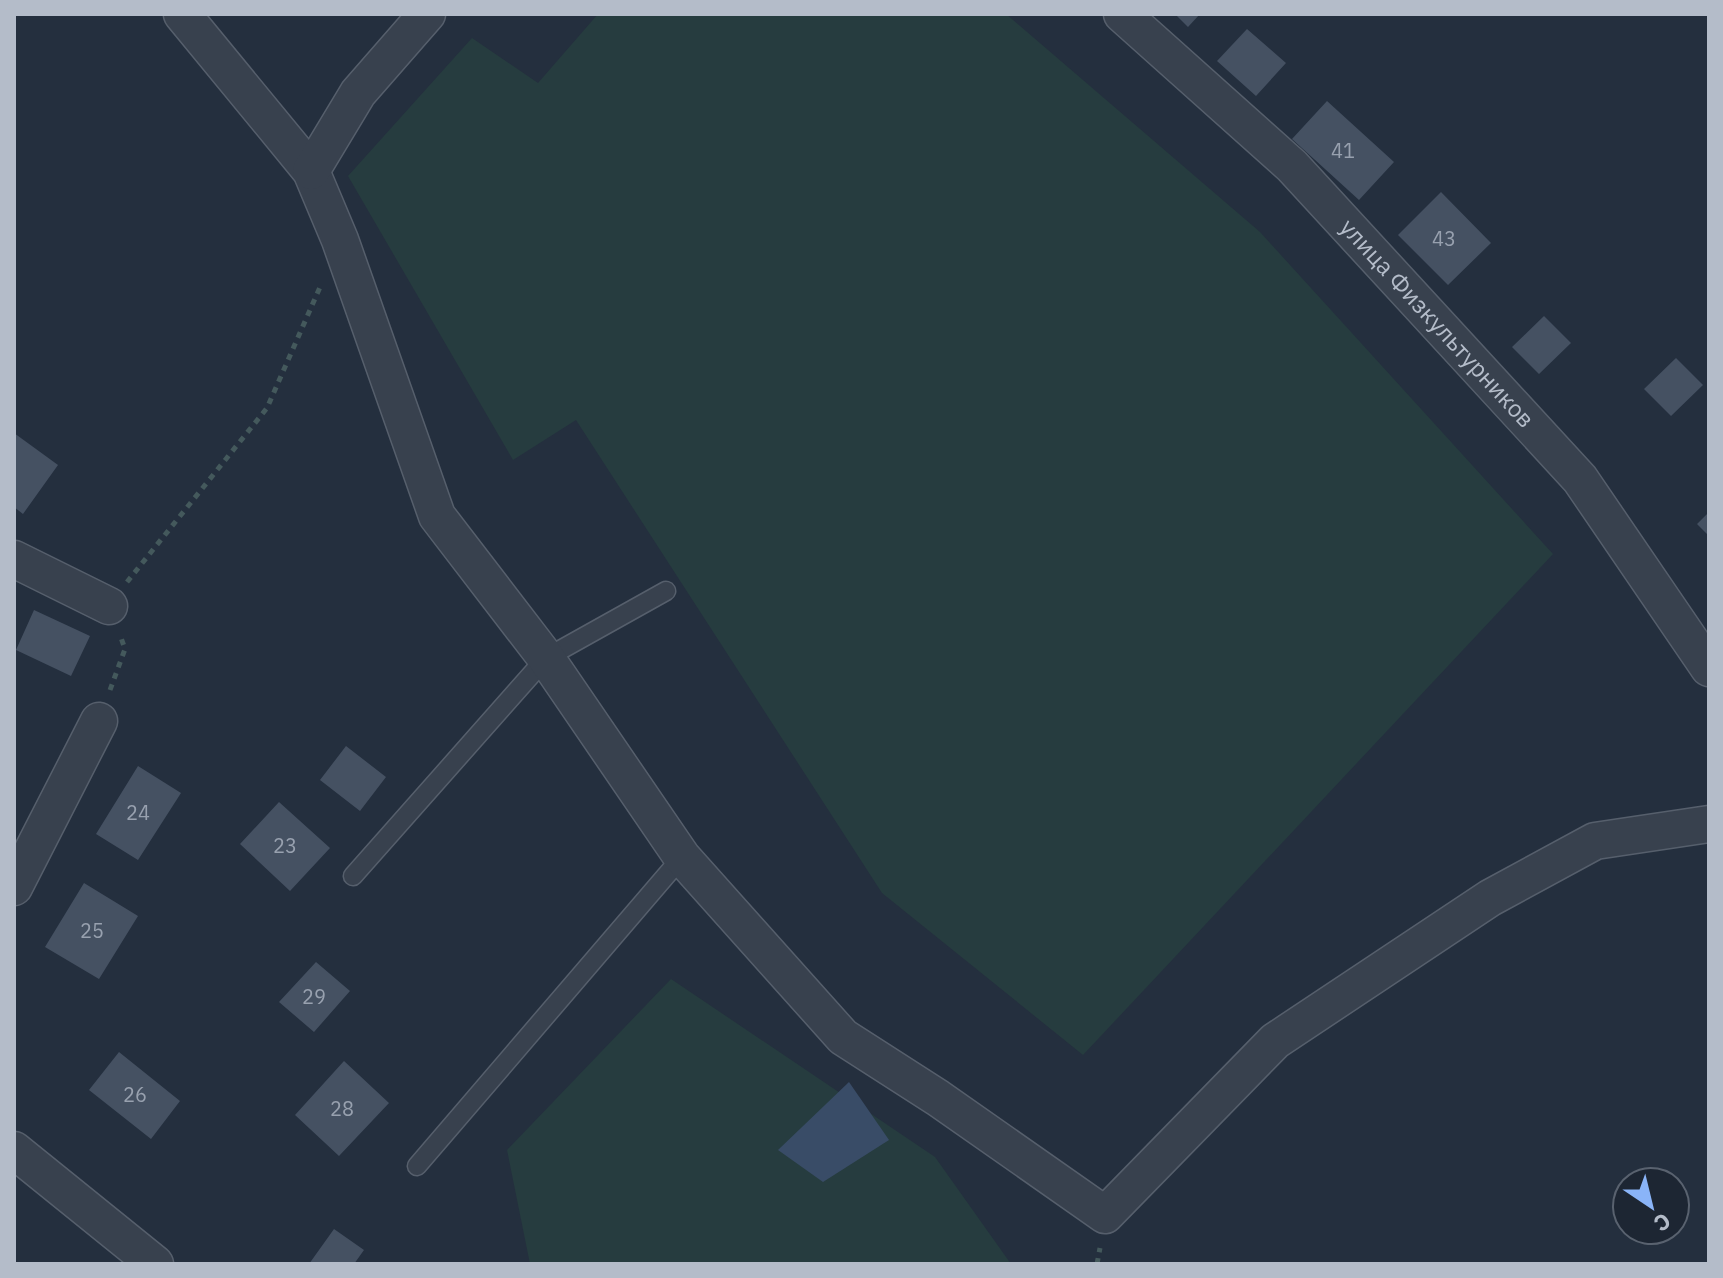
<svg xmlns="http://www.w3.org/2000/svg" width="1723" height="1278" font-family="'IBM Plex Sans',sans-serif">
<rect width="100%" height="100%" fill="#242f3e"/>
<path fill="#263c3f" d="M598 14H1006L1260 232 1553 554 1083 1055 882 893 576 420 513 460 348 176 472 38 538 83Z
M671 979 935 1157 1011 1264H530L507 1150Z"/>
<path fill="#394c67" d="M849 1082 889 1140 823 1182 778 1150Z"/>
<path fill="#455162" d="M1175 14H1200L1188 27Z
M1247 29 1286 63 1256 96 1217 61Z
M1327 101 1394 162 1359 200 1292 139Z
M1441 192 1491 243 1448 285 1398 235Z
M1544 316 1571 343 1539 374 1512 347Z
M1676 358 1703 385 1671 416 1644 389Z
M14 433 58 465 23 514 14 507Z
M1709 512V536L1697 524Z
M34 610 90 636 71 676 16 650Z
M346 746 386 777 360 811 320 780Z
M138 766 181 793 138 860 96 834Z
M279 802 330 848 290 891 240 844Z
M84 883 138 916 99 979 45 947Z
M316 962 350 991 314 1032 279 1002Z
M119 1052 180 1101 151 1139 89 1090Z
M344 1061 389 1103 339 1156 295 1115Z
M334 1229 364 1250 354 1264H309Z"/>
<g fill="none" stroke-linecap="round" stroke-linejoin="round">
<defs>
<path id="lane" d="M353 876 546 658 666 591
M417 1166 682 857"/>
<g id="street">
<path d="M182 14 311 171 340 240 437 516 546 658 682 857 843 1037 938 1098 1105 1215 1275 1041 1490 898 1595 841 1709 824"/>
<path id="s1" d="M1122 14 1292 166 1580 479 1709 668"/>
<path d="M311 171 358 93 427 14"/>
<path d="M14 559 109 606"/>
<path d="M14 887 99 721"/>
<path d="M14 1150 155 1264"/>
</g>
</defs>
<use href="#lane" stroke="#565f6c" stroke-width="21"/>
<use href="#street" stroke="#565f6c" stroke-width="39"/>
<path stroke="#44595c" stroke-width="5" stroke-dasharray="6 6" stroke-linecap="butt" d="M127 582 267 408 321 285
M110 690 125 649 120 635
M1097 1264 1100 1248"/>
<use href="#lane" stroke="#38414e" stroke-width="18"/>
<use href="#street" stroke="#38414e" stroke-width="36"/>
</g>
<g text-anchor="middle" stroke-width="7" stroke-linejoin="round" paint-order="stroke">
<g font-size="20" fill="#98a1af">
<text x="1343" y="158">41</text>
<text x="1444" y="246">43</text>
<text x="138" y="820">24</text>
<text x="285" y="853">23</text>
<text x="92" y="938">25</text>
<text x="314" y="1004">29</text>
<text x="135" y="1102">26</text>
<text x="342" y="1116">28</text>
</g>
<g font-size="24" fill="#b4bcc9" stroke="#1d2633">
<text dy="8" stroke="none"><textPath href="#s1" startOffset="442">улица Физкультурников</textPath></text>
</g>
</g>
<rect width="1723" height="1278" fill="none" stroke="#b4bcc9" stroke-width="32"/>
<g transform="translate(1651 1206) rotate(145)"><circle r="38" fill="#1d2633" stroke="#59626f" stroke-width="2"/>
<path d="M0-6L14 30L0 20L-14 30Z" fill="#8ab4f8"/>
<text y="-12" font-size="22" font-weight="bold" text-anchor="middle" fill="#b4bcc9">С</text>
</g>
</svg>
